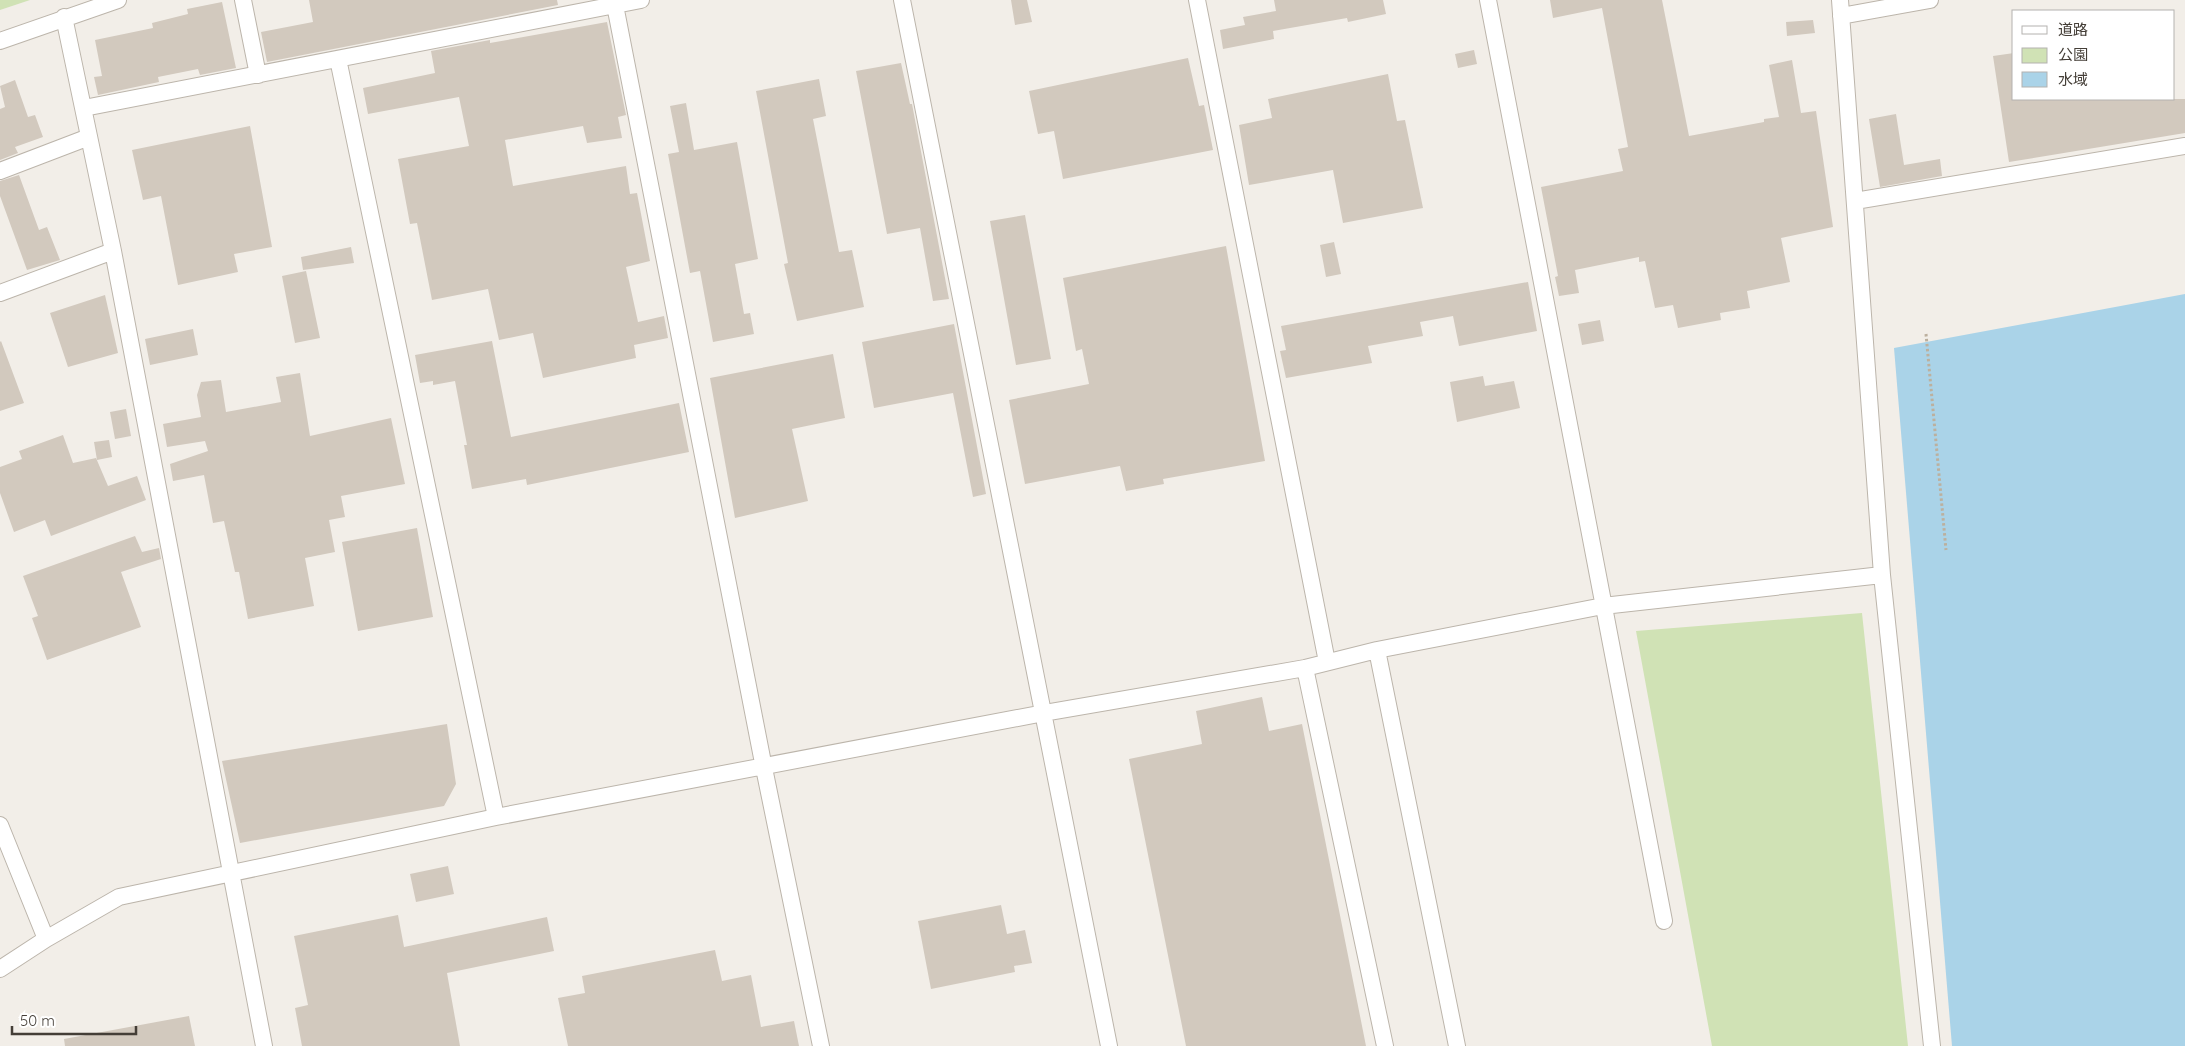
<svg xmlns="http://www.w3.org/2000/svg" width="2185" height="1046" font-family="Quicksand,'Noto Sans JP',sans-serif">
<rect width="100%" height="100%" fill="#f2eee8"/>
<path fill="#d0e2b5" d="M0 0H30L0 10Z
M1862 613 1908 1046H1712L1636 631Z"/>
<path fill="#aad3e8" d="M2185 294V1046H1952L1894 348Z"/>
<path fill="#d2c9be" d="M309 0H557L558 5 267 62 261 32 313 22Z
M1011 0H1027L1032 22 1015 25Z
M1274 0H1383L1386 14 1348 22 1347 18 1273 31 1274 39 1223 49 1220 30 1245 25 1243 17 1276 11Z
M1550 0H1662L1689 136 1764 122V119L1779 117 1769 65 1792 60 1801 113 1816 111 1833 227 1781 238 1790 282 1747 291 1750 308 1720 313 1721 320 1678 328 1673 305 1655 308 1645 261 1639 262V257L1575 270 1579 293 1559 296 1555 277 1558 276 1541 187 1623 171 1618 149 1628 147 1602 8 1553 18Z
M222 2 236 68 200 75 198 69 158 77 159 82 98 95 94 77 102 76 95 40 153 28 152 23 188 14 187 9Z
M1813 20 1815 33 1787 36 1786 22Z
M607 22 626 115 618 117 622 138 587 143 583 126 505 140 513 186 626 166 630 194 637 193 650 261 626 267 638 322 664 316 668 338 634 345 636 358 543 378 533 333 499 340 488 289 432 300 417 223 410 224 398 159 469 146 459 97 368 114 363 88 435 73 431 51 490 40V43Z
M1474 50 1477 64 1458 68 1455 54Z
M2014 53V99H2185V133L2009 162 1993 56Z
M1188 58 1199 106 1204 105 1213 150 1063 179 1054 131 1038 134 1029 91Z
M901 63 910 104H912L949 299 933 301 920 228 887 234 856 71Z
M1388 74 1397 121 1405 120 1423 208 1343 223 1333 170 1249 185 1239 125 1272 118 1268 99Z
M819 79 826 116 813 119 839 252 852 250 864 307 797 321 784 264 788 263 756 91Z
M15 80 28 117 35 115 43 137 15 147 18 153 0 160V109L5 107 0 86Z
M686 103 694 150 737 142 758 259 735 264 744 314 750 313 754 334 713 342 700 271 690 273 668 154 679 152 670 106Z
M1896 114 1904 165 1940 159 1942 176 1880 187 1869 119Z
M250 126 272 247 234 254 238 272 178 285 161 196 143 200 132 150Z
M19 175 39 230 47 227 60 260 27 270 0 196V181Z
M1025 215 1051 359 1016 365 990 221Z
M1334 242 1341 274 1326 277 1320 245Z
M1226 246 1265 461 1163 479 1164 484 1126 491 1120 466 1025 484 1009 400 1089 384 1082 349 1076 351 1063 278Z
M351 247 354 263 303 270 301 257Z
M306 271 320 338 295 343 282 276Z
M1528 282 1537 331 1459 346 1453 316 1420 322 1423 336 1368 346 1372 363 1286 378 1280 351 1286 350 1281 326Z
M105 295 118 353 68 367 50 313Z
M1600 320 1604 341 1582 345 1578 324Z
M954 324 986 494 973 497 953 393 874 408 862 342Z
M193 329 198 355 150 365 145 339Z
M1 341 24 403 0 411V342Z
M492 341 511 437 679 403 689 452 527 485 526 479 472 489 464 445H467L455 381 433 385V381L420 383 415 355Z
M833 354 845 418 792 429 808 501 735 518 710 378Z
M300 373 310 436 391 418 405 484 341 496 345 517 329 520 335 552 305 558 314 606 248 619 239 572H235L224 521 213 523 204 475 173 481 170 464 208 451 205 441 167 447 163 424 201 417 197 395 201 382 221 380 226 412 281 402 276 377Z
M1483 376 1485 386 1514 381 1520 408 1457 422 1450 382Z
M126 409 131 436 115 439 110 412Z
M63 435 73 463 96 458 108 486 137 476 146 500 51 536 45 520 14 532 0 493V467L22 459 19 451Z
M109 440 112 457 97 460 94 442Z
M417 528 433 617 358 631 342 542Z
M135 536 142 552 159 548 161 559 121 572 141 627 47 660 32 618 38 616 23 576Z
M1262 697 1269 731 1302 724 1366 1046H1186L1129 759 1202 744 1196 711Z
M447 724 456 784 444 806 240 843 222 761Z
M448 866 454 894 416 902 410 874Z
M1001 905 1007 934 1025 930 1032 963 1014 966 1015 972 931 989 918 921Z
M398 915 404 947 547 917 554 951 447 973 460 1046H302L295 1008 308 1005 294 936Z
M715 950 722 981 751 975 761 1027 794 1021 799 1046H568L558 998 585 993 582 976Z
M189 1016 195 1046H65L64 1039Z"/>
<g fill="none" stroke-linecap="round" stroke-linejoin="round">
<defs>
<path id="minor" d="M243 0 258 75
M614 0 764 768 821 1046
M902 0 1109 1046
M1197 0 1327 662
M1488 0 1664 921
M1840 0 1882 575 1932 1046
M1841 16 1930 0
M64 17 113 251 264 1046
M0 41 118 0
M338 59 496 817
M84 108 641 0
M0 171 89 137
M1855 201 2185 146
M0 293 113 251
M1377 650 1457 1046
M1305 668 1385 1046
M0 825 46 939
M0 969 46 939 119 897 496 817 1044 713 1305 668 1377 650 1603 606 1882 575"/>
</defs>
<use href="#minor" stroke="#bcb5ab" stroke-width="18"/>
<path stroke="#bcb09e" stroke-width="3" stroke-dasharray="2.5 2.5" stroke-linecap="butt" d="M1926 334 1946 550"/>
<use href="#minor" stroke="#fff" stroke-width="16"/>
</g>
<rect x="2012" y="10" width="162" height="90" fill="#ffffff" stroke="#b4b2af"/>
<rect x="2022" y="26" width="25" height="8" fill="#ffffff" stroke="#b4b2af"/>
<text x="2058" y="35" font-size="15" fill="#443e37">道路</text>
<rect x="2022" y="48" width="25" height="15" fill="#d0e2b5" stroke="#b4b2af"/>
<text x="2058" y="60" font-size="15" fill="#443e37">公園</text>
<rect x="2022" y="72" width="25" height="15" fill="#aad3e8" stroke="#b4b2af"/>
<text x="2058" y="85" font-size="15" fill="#443e37">水域</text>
<path d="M12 1026v8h124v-8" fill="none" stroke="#443e37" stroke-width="2.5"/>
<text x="20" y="1026" font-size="15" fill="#443e37" stroke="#ffffff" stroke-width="4" paint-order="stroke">50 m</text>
</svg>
